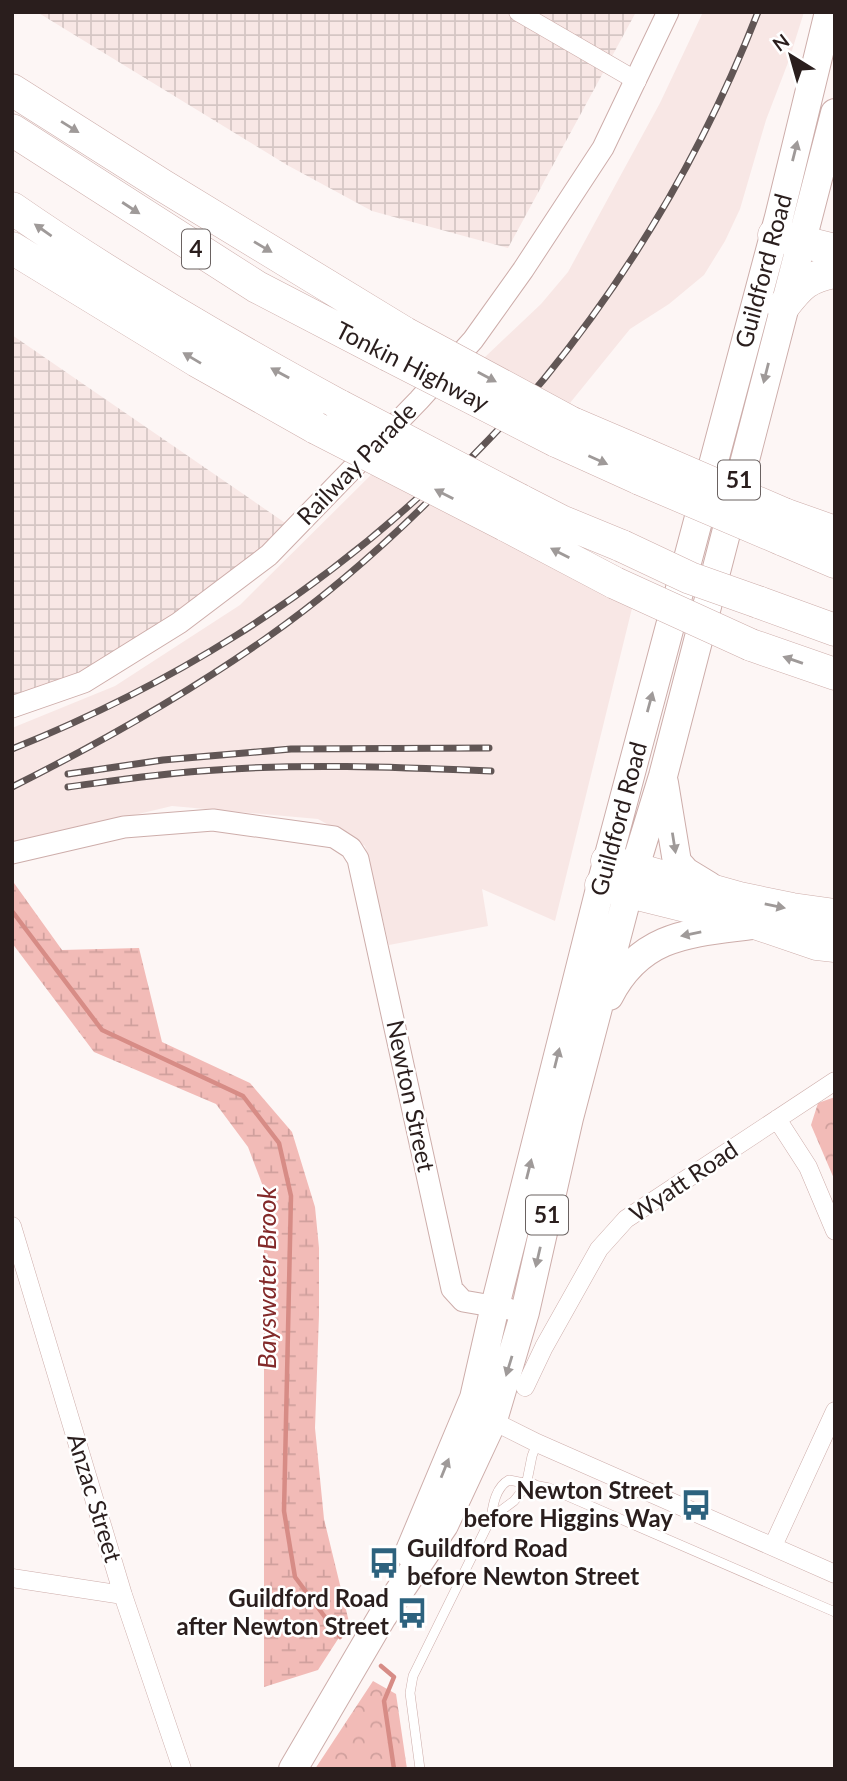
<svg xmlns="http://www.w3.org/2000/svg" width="847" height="1781" font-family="Lato,sans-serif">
<defs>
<pattern id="industrial-grid" width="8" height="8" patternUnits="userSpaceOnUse" patternTransform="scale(1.75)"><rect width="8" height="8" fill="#f8e7e5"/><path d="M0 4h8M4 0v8" fill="none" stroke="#d5c6c4"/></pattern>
<pattern id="wetland-marsh" width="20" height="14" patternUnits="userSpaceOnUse" patternTransform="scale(1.75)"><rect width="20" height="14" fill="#f2bbb7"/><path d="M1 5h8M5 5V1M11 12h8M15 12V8" fill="none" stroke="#d0a09d"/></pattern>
<pattern id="park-crowns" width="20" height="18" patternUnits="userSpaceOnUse" patternTransform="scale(1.75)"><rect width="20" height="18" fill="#f2bbb7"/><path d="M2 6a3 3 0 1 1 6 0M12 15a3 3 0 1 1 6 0" fill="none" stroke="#d0a09d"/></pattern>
</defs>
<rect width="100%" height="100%" fill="#fdf6f5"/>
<path fill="#f8e7e5" d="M703 12H804L789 60 766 120 740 209 725 241 704 275 669 304 630 329 570 403 484 358 541 304 568 272 660 103Z
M388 458 637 588 555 921 482 889 488 926 389 945 365 846 318 819 172 806 12 844V728L115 686 240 605Z"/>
<path fill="url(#industrial-grid)" d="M37 12H636L508 248 372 211 287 165Z
M12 335 294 529 92 678 12 707Z"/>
<path fill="url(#wetland-marsh)" d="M14 883 62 950 139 948 162 1042 250 1083 292 1132 315 1207 319 1248V1315L315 1428 324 1519 349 1622 318 1670 264 1687V1189L248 1147 216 1104 94 1052 12 943Z"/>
<path fill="url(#park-crowns)" d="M835 1097V1181L811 1125 818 1103Z
M373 1681 396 1694 407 1769H315Z"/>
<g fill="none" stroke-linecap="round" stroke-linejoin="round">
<path stroke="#d78c86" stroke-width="4.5" d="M12 911 102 1030 243 1096 279 1143 291 1196 284 1511 295 1577 340 1637
M381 1666 394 1677 384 1701 394 1769"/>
<defs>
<path id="service" d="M526 1486 532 1456 537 1443
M491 1518 514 1501 526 1486 534 1484
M420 1769 410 1693 413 1676 491 1518C493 1504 496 1487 509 1480L549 1488 835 1612"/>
<path id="minor" d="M518 12 637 81
M777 1119 808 1167 835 1231
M12 1226 123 1595 182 1769
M525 1387 544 1347 599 1249 626 1219 835 1081
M485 1417 537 1443 835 1574
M773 1546 835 1411
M12 1578 123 1595"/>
<path id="tertiary" d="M12 707 84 682 179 623 269 555 419 400 473 340 523 270 603 148 668 12
M12 853 124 827 213 820 334 837 351 848 358 859 452 1289 463 1301 509 1309"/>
<path id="trunk" d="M664 783 677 862 686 872 709 886
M609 996C641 934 690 933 752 925
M409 1553 474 1398 495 1306 601 885 779 217 829 12
M293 1769 382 1617 444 1525 493 1420 525 1312 569 1118 635 867 663 776 835 113"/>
<path id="motorway" d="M12 90 162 185 405 333
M12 130 257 287 388 355
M12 208C117 281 228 345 340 406
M774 235 835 250
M12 248 197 361 316 428
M783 307C800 285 807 277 835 272
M572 423 647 455
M556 441 640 479
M520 500 561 521 622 546
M784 514 835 532
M505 525 615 583
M781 539 835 562
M758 602 835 630
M751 645 835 674
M607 861 739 898 792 909 835 915
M601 885 758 924 817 944 835 946"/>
</defs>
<use href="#service" stroke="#cdadaa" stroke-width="10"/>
<use href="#minor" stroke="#cdadaa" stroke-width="19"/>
<use href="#tertiary" stroke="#cdadaa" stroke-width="23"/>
<use href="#trunk" stroke="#cdadaa" stroke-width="30"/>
<use href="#motorway" stroke="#cdadaa" stroke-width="33"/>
<use href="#service" stroke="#fff" stroke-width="9"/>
<use href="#minor" stroke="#fff" stroke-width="18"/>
<use href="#tertiary" stroke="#fff" stroke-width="21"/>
<use href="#trunk" stroke="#fff" stroke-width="28"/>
<use href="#motorway" stroke="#fff" stroke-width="32"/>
<defs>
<path id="rail" d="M12 749C171 685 310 599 435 482
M68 774 163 760 291 749 489 748
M12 787C100 743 185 695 265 639 338 588 404 528 465 464 492 436 519 409 544 379 634 269 706 145 758 12
M68 787C112 781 157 774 201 771 298 763 395 767 491 771"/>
</defs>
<use href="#rail" stroke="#615655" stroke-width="7"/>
<use href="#rail" stroke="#fff" stroke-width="4.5" stroke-dasharray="13" stroke-linecap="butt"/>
<defs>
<path id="motorway-bridge" d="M405 333 572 423
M388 355 556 441
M340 406 520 500
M316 428 505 525
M647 455 784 514
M640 479 781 539
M622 546 690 578 758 602
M615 583 751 645"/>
</defs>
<use href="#motorway-bridge" stroke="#cdadaa" stroke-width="33" stroke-linecap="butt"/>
<use href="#motorway-bridge" stroke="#fff" stroke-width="32"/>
</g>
<defs><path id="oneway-solid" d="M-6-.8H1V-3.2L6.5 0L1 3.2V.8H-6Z" transform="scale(1.75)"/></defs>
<g fill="#9f9a99">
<use href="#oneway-solid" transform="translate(70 127) rotate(32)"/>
<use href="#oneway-solid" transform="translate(795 151) rotate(-76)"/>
<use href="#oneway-solid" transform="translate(131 208) rotate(33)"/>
<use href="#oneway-solid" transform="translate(43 230) rotate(-145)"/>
<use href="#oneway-solid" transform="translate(263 247) rotate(31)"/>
<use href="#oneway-solid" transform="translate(192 358) rotate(-149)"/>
<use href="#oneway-solid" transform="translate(280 373) rotate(-151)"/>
<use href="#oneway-solid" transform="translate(766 373) rotate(104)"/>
<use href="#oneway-solid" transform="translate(487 377) rotate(28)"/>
<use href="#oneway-solid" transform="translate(598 460) rotate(24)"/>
<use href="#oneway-solid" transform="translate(444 494) rotate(-153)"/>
<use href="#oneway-solid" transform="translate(560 553) rotate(-153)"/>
<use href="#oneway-solid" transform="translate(793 660) rotate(-161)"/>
<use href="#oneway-solid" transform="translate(650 702) rotate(-75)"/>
<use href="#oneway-solid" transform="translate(674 843) rotate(81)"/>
<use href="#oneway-solid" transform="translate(775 906) rotate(12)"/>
<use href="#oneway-solid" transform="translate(691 934) rotate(168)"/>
<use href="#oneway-solid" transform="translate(557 1058) rotate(-76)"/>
<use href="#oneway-solid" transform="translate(529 1169) rotate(-76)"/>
<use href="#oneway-solid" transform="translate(538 1257) rotate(103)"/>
<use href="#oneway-solid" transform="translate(509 1366) rotate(107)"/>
<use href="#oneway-solid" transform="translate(445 1468) rotate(-68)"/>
</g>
<defs>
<symbol id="bus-bare" viewBox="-9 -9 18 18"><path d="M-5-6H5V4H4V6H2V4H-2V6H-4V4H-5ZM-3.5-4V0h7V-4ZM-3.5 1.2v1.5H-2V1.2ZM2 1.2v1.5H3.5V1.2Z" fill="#2d627e" stroke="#fff" stroke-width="2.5" paint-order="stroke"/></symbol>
</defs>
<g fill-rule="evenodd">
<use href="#bus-bare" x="674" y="1483" width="44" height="44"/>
<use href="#bus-bare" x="362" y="1541" width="44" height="44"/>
<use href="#bus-bare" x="390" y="1591" width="44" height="44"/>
</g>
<g text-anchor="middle" stroke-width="5" stroke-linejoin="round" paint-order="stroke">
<g fill="#fff" stroke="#6a6261" stroke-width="2">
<rect x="182" y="229.5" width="28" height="39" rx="5"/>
<rect x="718" y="460.5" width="42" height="39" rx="5"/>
<rect x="526" y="1195.5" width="42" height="39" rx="5"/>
</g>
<g font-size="23" font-weight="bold" fill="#2a1e1d">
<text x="196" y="257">4</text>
<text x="739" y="488">51</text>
<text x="547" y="1223">51</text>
</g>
<g font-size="24" fill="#2a1e1d" stroke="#fff">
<text transform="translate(764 271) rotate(-75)" y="8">Guildford Road</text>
<text transform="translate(412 367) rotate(27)" y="8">Tonkin Highway</text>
<text transform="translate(357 464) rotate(-46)" y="8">Railway Parade</text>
<text transform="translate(619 819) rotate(-75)" y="8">Guildford Road</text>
<text transform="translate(410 1096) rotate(78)" y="8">Newton Street</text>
<text transform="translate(684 1182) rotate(-34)" y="8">Wyatt Road</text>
<text transform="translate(94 1498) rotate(73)" y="8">Anzac Street</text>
</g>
<g font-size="24" font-weight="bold" fill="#2a1e1d" stroke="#fff" text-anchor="end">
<text x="673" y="1499">Newton Street<tspan x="673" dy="28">before Higgins Way</tspan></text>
<text x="407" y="1557" text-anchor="start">Guildford Road<tspan x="407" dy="28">before Newton Street</tspan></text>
<text x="389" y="1607">Guildford Road<tspan x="389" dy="28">after Newton Street</tspan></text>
</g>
<g font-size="26" font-style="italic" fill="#832a2a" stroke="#fff">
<text transform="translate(267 1278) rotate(-90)" y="9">Bayswater Brook</text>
</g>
</g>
<rect width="847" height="1781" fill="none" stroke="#2a1e1d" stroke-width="28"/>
<g transform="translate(791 56) rotate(323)" stroke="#ffffff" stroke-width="5" paint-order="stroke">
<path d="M0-5L12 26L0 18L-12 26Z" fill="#2a1e1d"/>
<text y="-10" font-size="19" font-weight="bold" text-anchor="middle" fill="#2a1e1d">N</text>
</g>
</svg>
